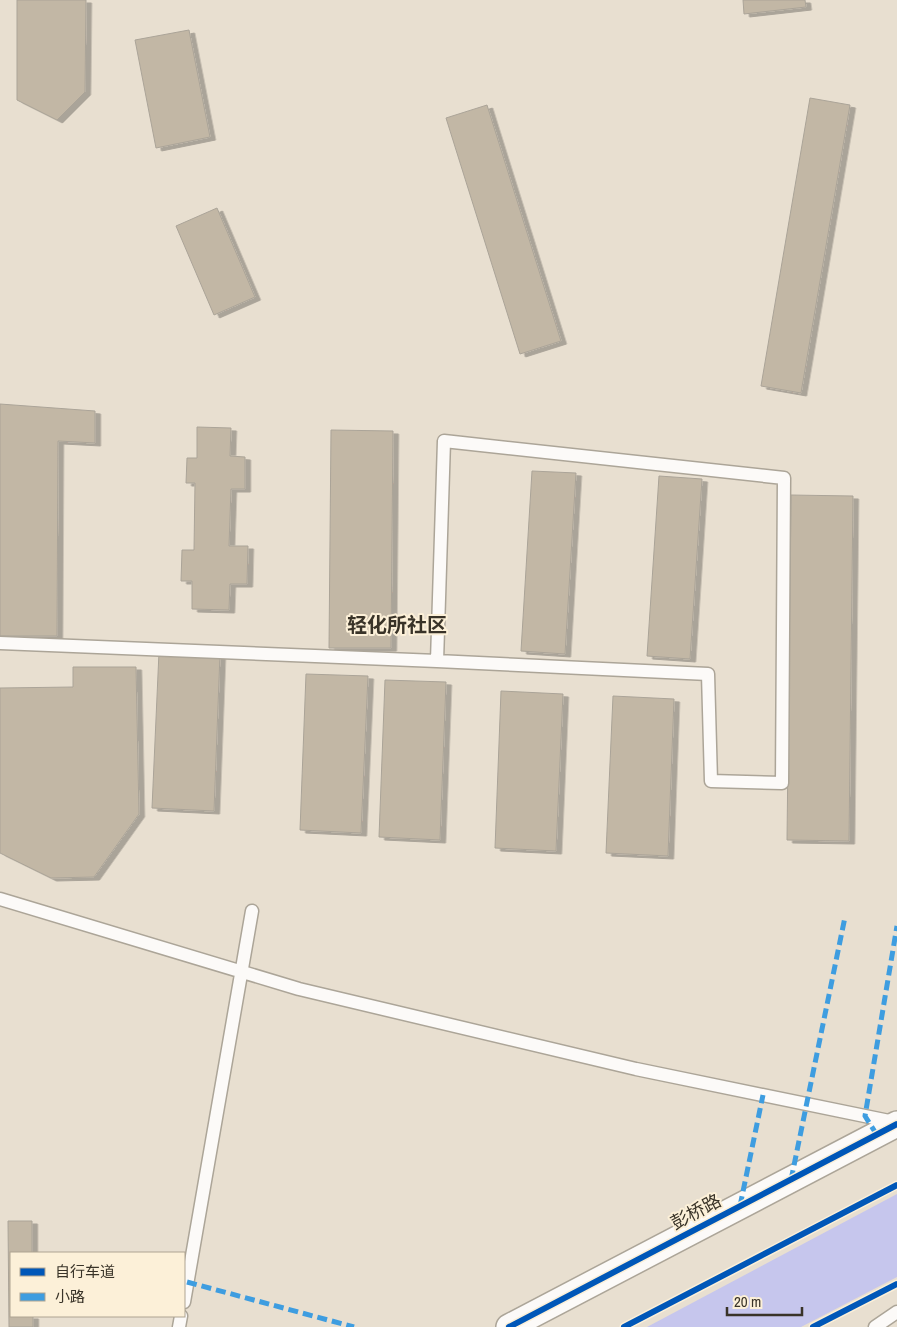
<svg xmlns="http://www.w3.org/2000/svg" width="897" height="1327" font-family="'Archivo Narrow','Noto Sans SC',sans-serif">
<defs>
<filter id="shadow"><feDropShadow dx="5.5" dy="3" stdDeviation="0" flood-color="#0004"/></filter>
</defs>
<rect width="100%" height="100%" fill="#e8dfd0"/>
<path fill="#c6c6ed" d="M897 1194V1277L801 1327H647Z"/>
<path fill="#c2b7a5" stroke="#aba498" filter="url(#shadow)" d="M17 0H86L85 92 57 120 17 100Z
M743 0H805L806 7 744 14Z
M189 30 210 137 156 148 135 40Z
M810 98 850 105 801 393 761 386Z
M487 105 561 341 520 354 446 118Z
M217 208 255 297 214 315 176 226Z
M0 404 95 411V443L58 441 57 636H0Z
M197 427 231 428 230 456 245 457V489H231L229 546H248L247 584H230L229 610 192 609V581H181L182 550H194L195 483H186L187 458H197Z
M331 430 393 431 391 648H329Z
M532 471 576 473 565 654 521 651Z
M659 476 702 479 690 659 647 656Z
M791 495 853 496 849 841 787 840Z
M159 652 220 654 214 811 152 808Z
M73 667H136L139 814 94 877 51 878 0 853V688L73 687Z
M306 674 368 676 361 833 300 830Z
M385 680 446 682 440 840 379 837Z
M501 691 563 694 556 851 495 848Z
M613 696 674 699 668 856 606 853Z
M8 1221H32V1253H11V1316H33V1327H9Z"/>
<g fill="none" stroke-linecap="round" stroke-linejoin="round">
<defs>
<path id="service" d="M0 643 437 661 708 674 711 781 782 783 784 478 444 441 437 661
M0 899 299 989 636 1069 894 1122
M184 1302 252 911
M179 1327 181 1316
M875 1327 897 1312"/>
<path id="minor" d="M509 1327 897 1124"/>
</defs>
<use href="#service" stroke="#aca598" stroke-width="15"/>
<use href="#minor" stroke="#aca598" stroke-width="28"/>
<use href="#service" stroke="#fcfaf8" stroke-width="12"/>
<use href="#minor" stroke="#fcfaf8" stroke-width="25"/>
<path stroke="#3e9de0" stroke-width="5" stroke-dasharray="10 5" stroke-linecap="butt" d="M877 1135 865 1116 897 926
M791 1180 845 917
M740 1206 763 1095
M187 1282 354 1327"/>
<defs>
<path id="cycleway" d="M509 1327 897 1124
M624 1327 897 1185
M813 1327 897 1284"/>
</defs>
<use href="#cycleway" stroke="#fcf0d8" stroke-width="9"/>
<use href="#cycleway" stroke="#0057b8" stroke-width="6"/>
</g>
<g text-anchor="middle" stroke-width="4" stroke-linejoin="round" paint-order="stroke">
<g font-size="18" fill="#393328" stroke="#fcf0d8">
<text transform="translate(696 1212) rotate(-28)" y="6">彭桥路</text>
</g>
<g font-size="20" font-weight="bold" fill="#393328" stroke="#fcf0d8">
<text x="397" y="632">轻化所社区</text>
</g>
</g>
<rect x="10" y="1252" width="175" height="65" fill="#fcf0d8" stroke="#aea492"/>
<rect x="20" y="1268" width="25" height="8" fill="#0057b8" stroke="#aea492"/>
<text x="55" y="1277" font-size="15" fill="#393328">自行车道</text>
<rect x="20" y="1293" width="25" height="8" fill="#3e9de0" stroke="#aea492"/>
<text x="55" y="1302" font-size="15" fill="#393328">小路</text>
<path d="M727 1307v8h75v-8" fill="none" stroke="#393328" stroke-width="2.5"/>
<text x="734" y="1307" font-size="15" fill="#393328" stroke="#fcf0d8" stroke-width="4" paint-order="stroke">20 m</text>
</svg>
